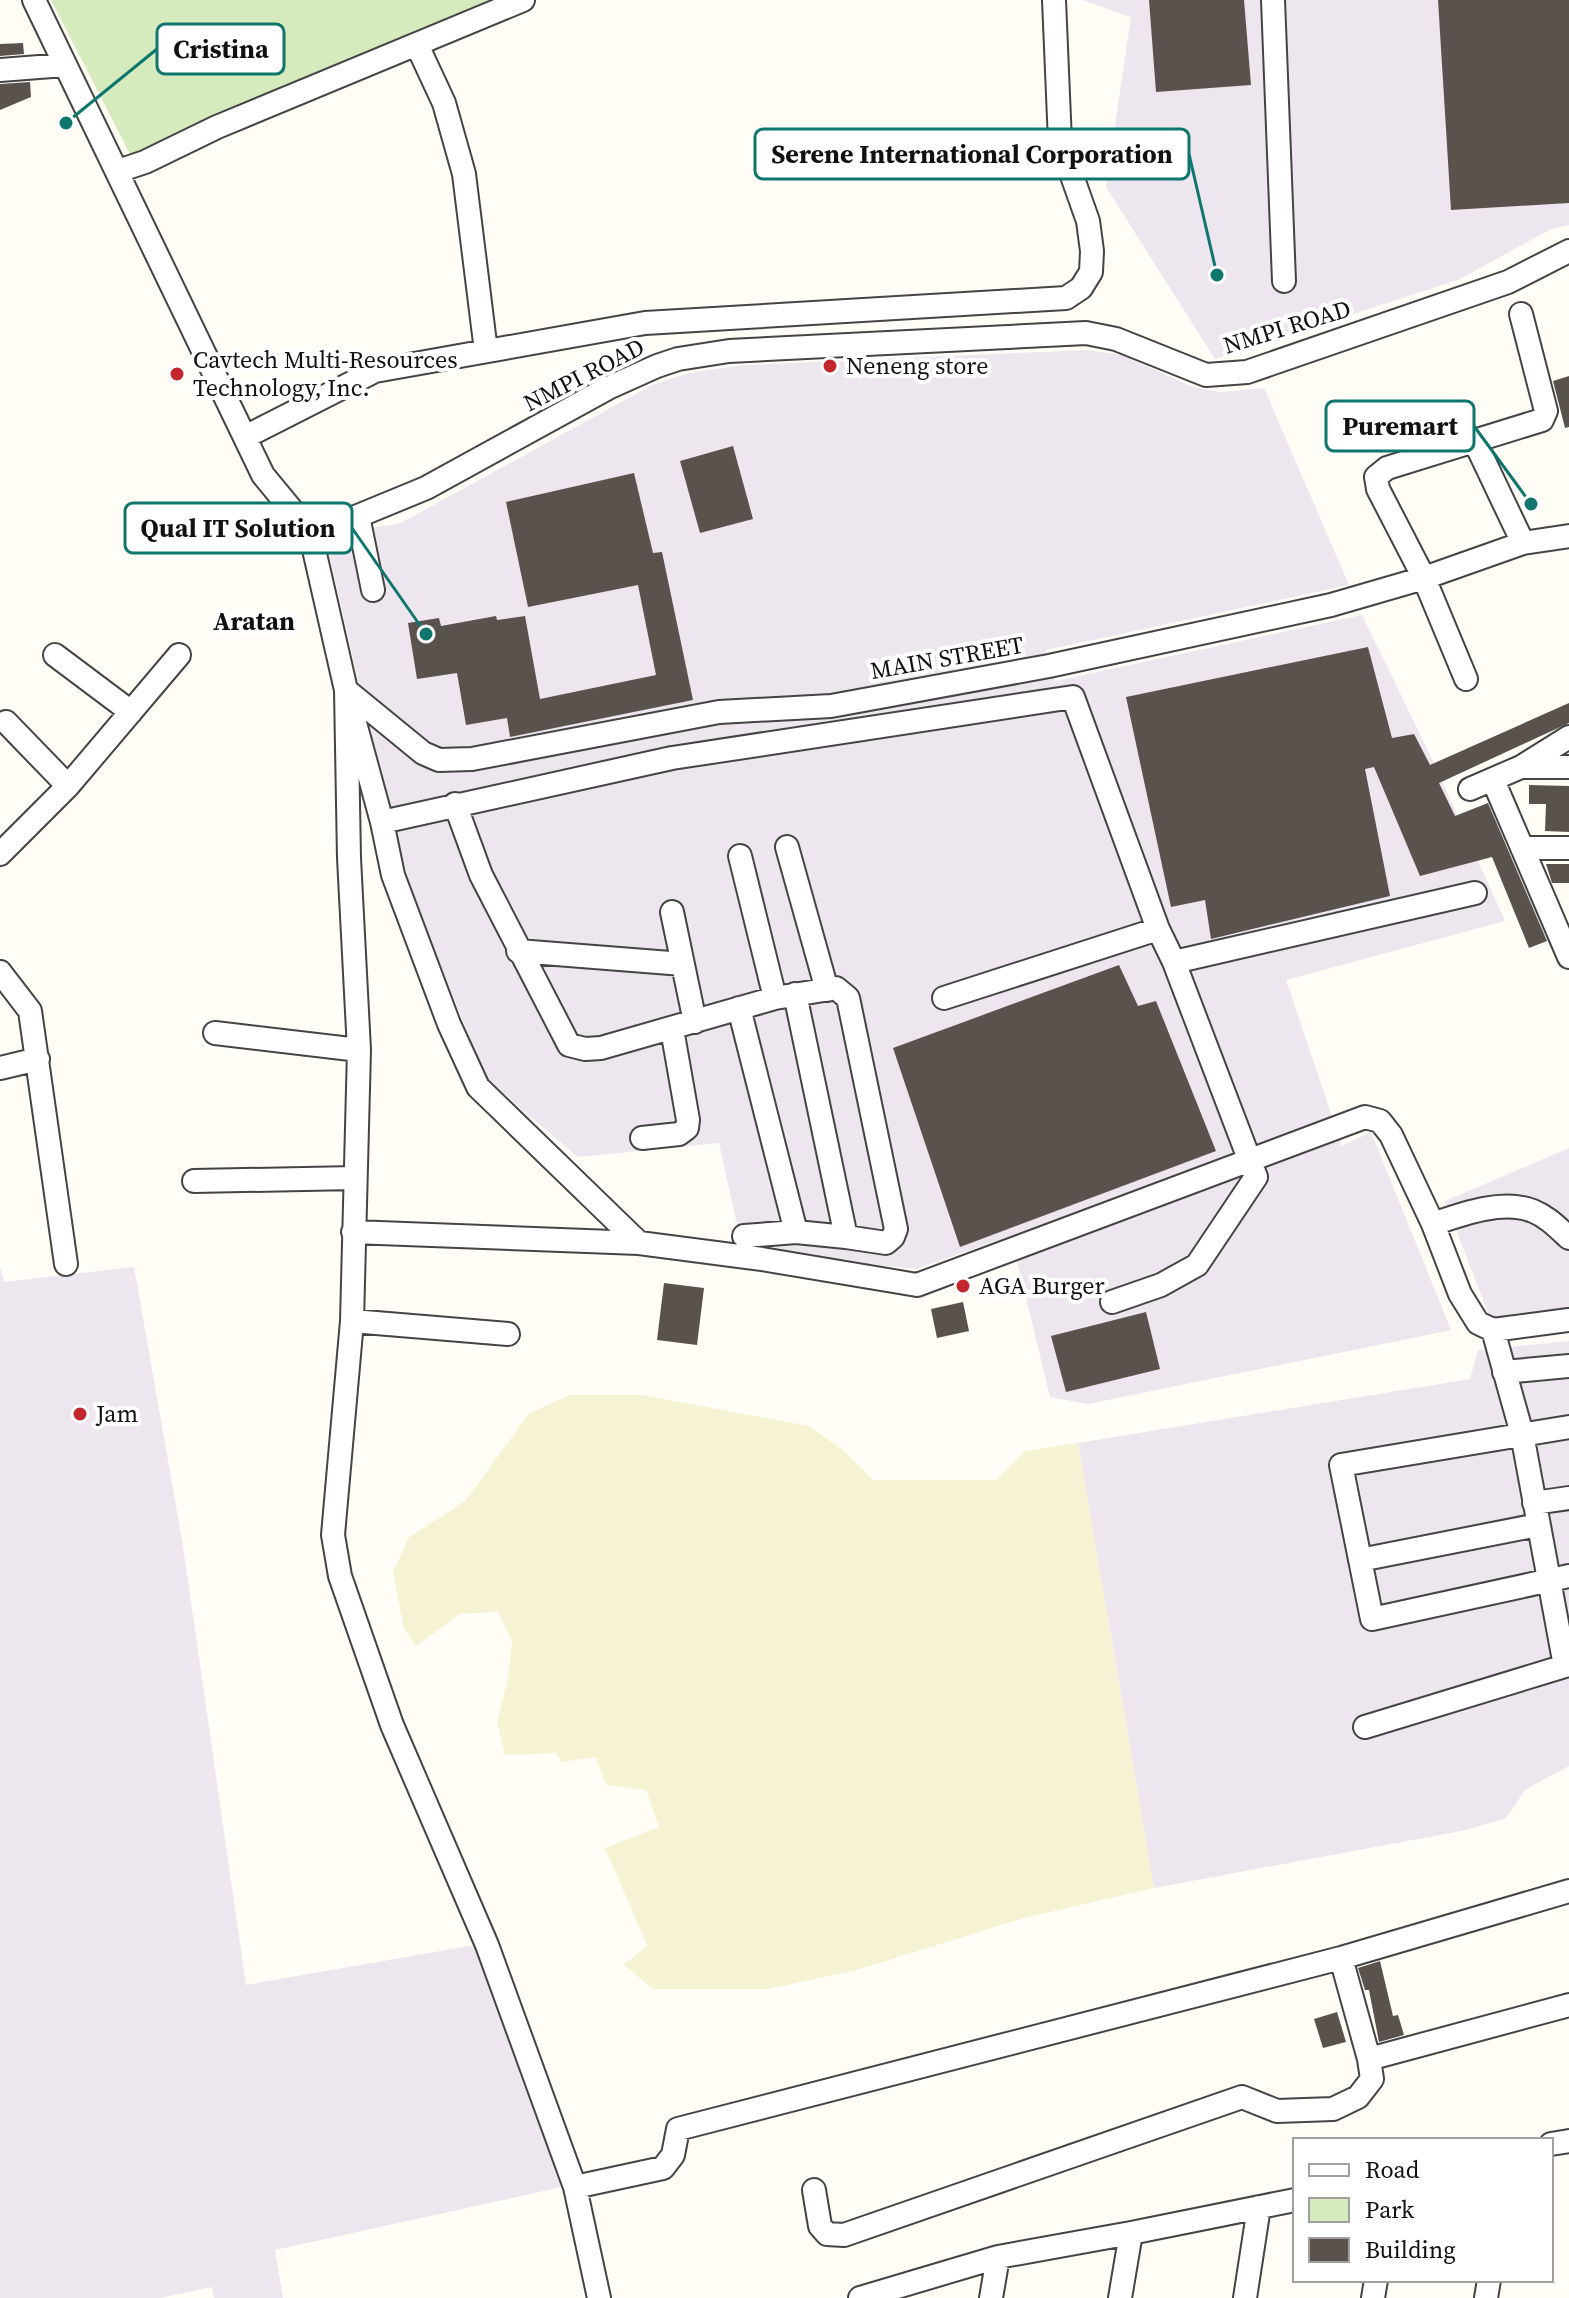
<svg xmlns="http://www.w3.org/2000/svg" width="1569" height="2298" font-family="'Source Serif 4',serif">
<rect width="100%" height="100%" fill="#fffdf5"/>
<path fill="#eee6ef" d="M1082 0H1569V225L1551 229 1458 280 1215 359 1106 187 1131 17Z
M1086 350 1122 355 1193 387 1220 392 1264 388 1349 585 1046 650 1055 681 1362 615 1432 759 1505 921 1286 980 1342 1146 1371 1132 1451 1330 1088 1404 1050 1397 1011 1236 916 1269 743 1252 719 1143 578 1157 486 1079 400 863 325 536 401 523 652 385 689 373 744 365Z
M1569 1148V1310L1490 1318 1445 1201Z
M0 1267 4 1282 134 1267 183 1546 246 1985 481 1944 571 2185 275 2250 283 2298H214L212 2287 160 2298H0Z
M1569 1341V1766L1526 1789 1505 1819 1461 1831 1154 1888 1078 1443 1470 1379 1478 1350Z"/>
<path fill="#f6f3d4" d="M569 1395H642L809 1426 843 1450 873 1480H996L1025 1451 1078 1443 1154 1888 1024 1918 857 1970 768 1989H653L624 1965 647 1945 605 1848 659 1827 646 1790 606 1785 596 1757 562 1762 556 1753 505 1755 497 1722 508 1679 512 1641 498 1612 460 1614 416 1646 404 1629 393 1573 408 1538 465 1501 529 1414Z"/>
<path fill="#d5ebbd" d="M51 0H501L131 156Z"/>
<path fill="#5a524d" d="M1149 0H1244L1251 85 1156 92Z
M1438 0H1569V203L1451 210Z
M23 43 24 54 0 56V44Z
M30 82 31 97 0 110V84Z
M1569 376V427L1565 428 1553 381Z
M733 446 753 519 700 533 680 461Z
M634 473 653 553 662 552 693 700 510 737 507 718 466 725 457 673 417 679 408 623 439 618 441 626 496 616 497 620 525 616 540 699 656 675 638 585 528 607 506 502Z
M1368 647 1392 738 1414 734 1430 765 1569 703V723L1439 783 1455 816 1488 803 1547 941 1529 948 1492 857 1420 876 1374 767 1365 769 1390 896 1211 939 1205 900 1171 907 1126 697Z
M1529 785 1569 786V832L1545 831 1546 804H1529Z
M1546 864H1569V883H1552Z
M1119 965 1138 1006 1156 1001 1216 1151 960 1247 893 1048Z
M664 1283 704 1288 697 1345 657 1340Z
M963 1302 969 1331 937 1338 931 1309Z
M1146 1312 1160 1369 1066 1392 1051 1336Z
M1380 1961 1393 2016 1398 2015 1404 2035 1379 2042 1369 1990H1365L1358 1968Z
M1337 2012 1346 2042 1323 2048 1314 2019Z"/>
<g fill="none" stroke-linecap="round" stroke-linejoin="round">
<defs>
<path id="minor" d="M34 0 263 475 310 532 346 690 382 822 393 875 449 1024 478 1087 639 1243
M1273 0 1284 281
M417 45 444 103 464 174 486 351
M0 70 65 65
M118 171 145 162 217 127 523 0
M245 437 375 371 645 323 1066 298 1081 288 1091 272 1092 251 1088 221 1060 142 1054 0
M1474 440 1523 543
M358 516 373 590
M310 532 358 516 426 488 608 388 657 366 678 359 729 351 1086 333 1116 339 1206 375 1247 372 1508 282 1569 251
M55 655 131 712
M1466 679 1424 578 1378 489 1376 477 1387 468 1542 420 1546 411 1521 314
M346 690 349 858 359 1050 352 1321 333 1535 340 1576 392 1725 487 1945 575 2187 599 2298
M346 690 423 753 439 760 472 759 719 712 831 706 1049 666 1331 605 1424 578 1523 543 1569 536
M6 722 68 786
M1522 767H1569
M1493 780 1569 957
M1470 789 1521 767 1569 737
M455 804 481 875 569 1045 585 1049 601 1048 775 998 836 988 848 998 896 1229 893 1237 886 1243 846 1237 795 994
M382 822 672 758 1073 697 1158 929 1174 962 1256 1177 1197 1265 1161 1285 1112 1302
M787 847 827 990
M1522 848H1569
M0 854 68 786 179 655
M740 856 775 998
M672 912 695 1022
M518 951 683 964
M1174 962 1475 893
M0 972 30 1011 66 1264
M944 998 1158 929
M739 1008 796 1232 744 1236
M215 1033 359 1050
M0 1068 38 1059
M642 1138 679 1134 687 1128 688 1120 672 1029
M194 1181 355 1178
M1433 1224C1462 1214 1503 1199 1533 1211 1548 1217 1558 1228 1569 1238
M353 1232 639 1243 762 1259 917 1285 1365 1117 1380 1121 1391 1135 1433 1224 1460 1294 1478 1323 1493 1330 1569 1320
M796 1232 846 1237
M352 1321 508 1334
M1493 1330 1522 1434 1565 1666 1569 1665
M1504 1372 1569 1366
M1569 1427 1341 1465 1372 1619 1569 1576
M1534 1503 1569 1498
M1360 1560 1538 1525
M1365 1727 1565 1666
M1341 1958 1369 2059 1569 2005
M1551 2144 1569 2141
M575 2187 663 2168 673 2155 678 2129 1341 1958 1569 1891
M814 2190 820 2226 827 2234 844 2235 1242 2097 1277 2111 1333 2109 1358 2097 1372 2079 1369 2059
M860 2298 998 2257 1131 2233 1295 2200
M991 2298 998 2257
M1120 2298 1131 2233
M1245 2298 1259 2207
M1373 2298 1376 2280
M1486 2298 1489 2280"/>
</defs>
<use href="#minor" stroke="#444" stroke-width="26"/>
<use href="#minor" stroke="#fff" stroke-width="22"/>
</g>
<g fill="#c4262e" stroke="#fff" stroke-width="3">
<circle cx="830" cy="366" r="8"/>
<circle cx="177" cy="374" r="8"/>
<circle cx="963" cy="1286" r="8"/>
<circle cx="80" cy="1414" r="8"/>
</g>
<g text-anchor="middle" stroke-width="8" stroke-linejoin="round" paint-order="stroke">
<g font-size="24" fill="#111" stroke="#fff">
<text transform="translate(1287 327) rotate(-17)" y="8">NMPI ROAD</text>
<text transform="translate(584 375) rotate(-27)" y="8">NMPI ROAD</text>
<text transform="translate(947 658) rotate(-10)" y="8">MAIN STREET</text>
</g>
<g font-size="24" fill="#111" stroke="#fff" text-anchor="start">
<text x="193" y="368">Cavtech Multi-Resources<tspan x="193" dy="28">Technology, Inc.</tspan></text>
<text x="846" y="374">Neneng store</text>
<text x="979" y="1294">AGA Burger</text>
<text x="96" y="1422">Jam</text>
</g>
<g font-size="26" font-weight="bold" fill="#111" stroke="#fff">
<text x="254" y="630">Aratan</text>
</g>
</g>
<path fill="none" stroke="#0f766e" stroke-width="3" d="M66 123L157 49M1217 275L1189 154M1531 504L1474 426M426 634L352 528"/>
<g fill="#0f766e" stroke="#fff" stroke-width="3">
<circle cx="66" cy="123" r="8"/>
<circle cx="1217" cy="275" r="8"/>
<circle cx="1531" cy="504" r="8"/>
<circle cx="426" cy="634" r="8"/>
</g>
<g fill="#fff" stroke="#0f766e" stroke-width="3">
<rect x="157" y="24" width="127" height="50" rx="8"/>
<rect x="755" y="129" width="434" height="50" rx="8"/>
<rect x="1326" y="401" width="148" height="50" rx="8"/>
<rect x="125" y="503" width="227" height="50" rx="8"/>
</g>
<g font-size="26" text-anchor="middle" font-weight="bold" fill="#111">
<text x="221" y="58">Cristina</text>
<text x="972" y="163">Serene International Corporation</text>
<text x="1400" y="435">Puremart</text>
<text x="238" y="537">Qual IT Solution</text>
</g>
<rect x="1293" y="2138" width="260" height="144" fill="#ffffff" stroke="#a0a0a0" stroke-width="2"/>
<rect x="1309" y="2164" width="40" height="12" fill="#ffffff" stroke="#a0a0a0" stroke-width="2"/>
<text x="1365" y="2178" font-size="24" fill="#111111">Road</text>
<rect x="1309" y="2198" width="40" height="24" fill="#d5ebbd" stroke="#a0a0a0" stroke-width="2"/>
<text x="1365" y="2218" font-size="24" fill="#111111">Park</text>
<rect x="1309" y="2238" width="40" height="24" fill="#5a524d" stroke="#a0a0a0" stroke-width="2"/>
<text x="1365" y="2258" font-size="24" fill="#111111">Building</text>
</svg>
